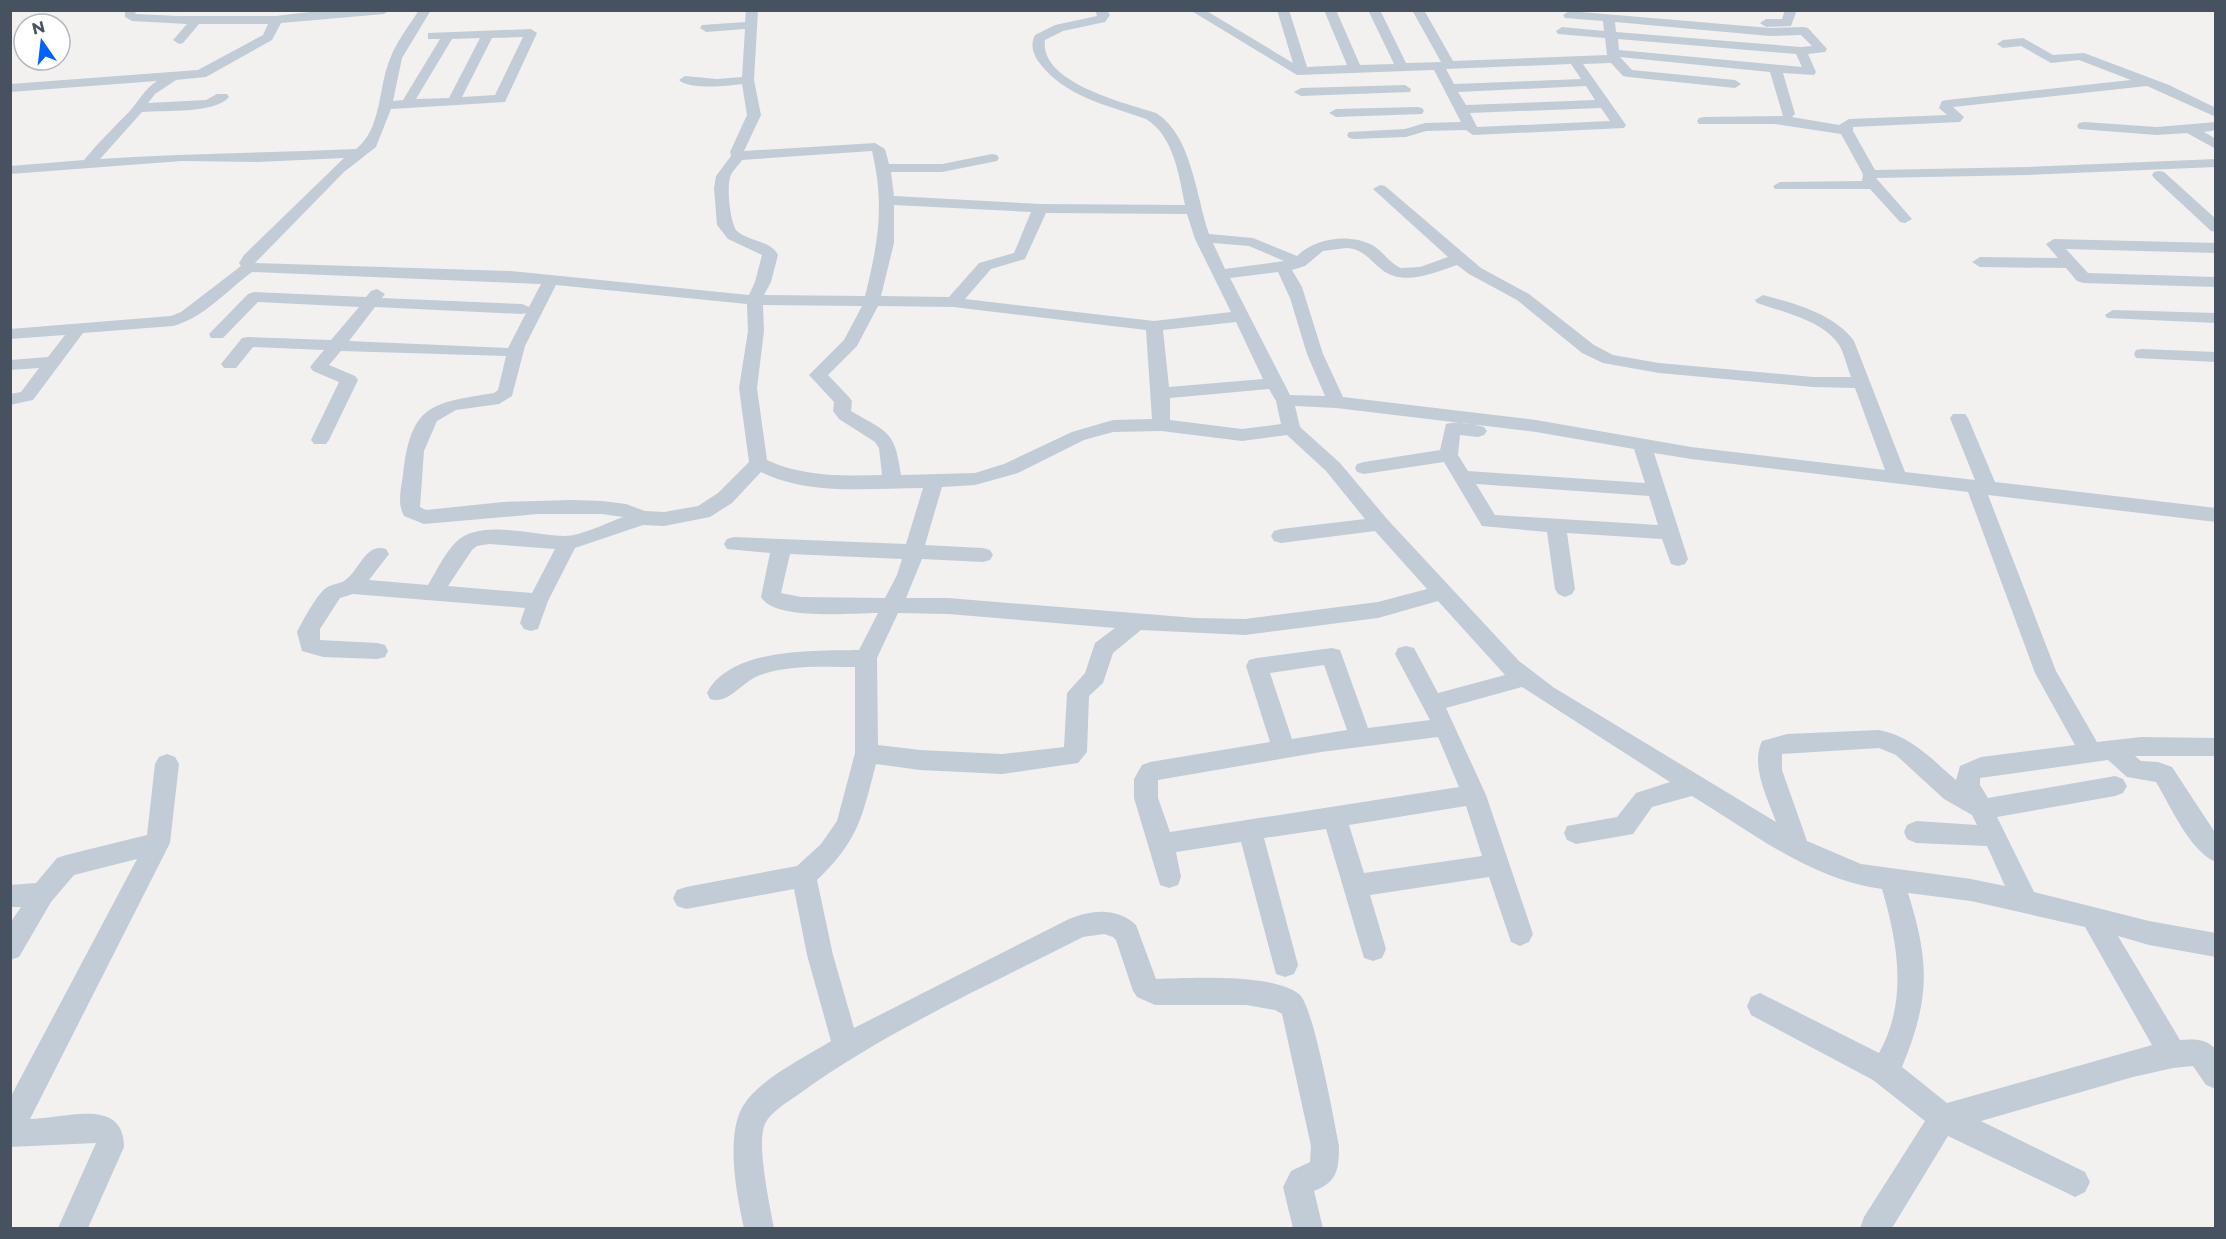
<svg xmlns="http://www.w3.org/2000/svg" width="2226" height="1239" font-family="Montserrat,sans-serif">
<rect width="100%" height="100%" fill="#f3f0f0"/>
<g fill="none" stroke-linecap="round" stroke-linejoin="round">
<path fill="#c2ccd7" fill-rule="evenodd" d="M125 10H137L135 14 178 16H276L326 10H390L384 14 281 23 272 40 206 77 176 80 155 94 148 103 206 100 217 94H227L229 97C215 114 164 110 142 112L100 159C185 153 270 153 356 149 382 129 378 87 390 59 396 42 409 26 419 10H431L402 58 393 101 403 100 440 39H428V33L531 29 537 33 505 102 391 109 376 147 344 172 255 263 511 271 749 295 755 282 762 255 728 239 717 225 714 188 716 176 731 156 730 152 747 115 742 84C727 86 690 90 679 80L685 76 717 79 742 77 745 29 706 32 700 28 702 25 745 22 746 10H758L754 80 761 115 744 151 875 143 885 149 889 164H942L992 154 997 155 999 158 997 161 942 172H891L894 196 1040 204 1185 205C1179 176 1174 136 1146 119 1107 105 1064 97 1038 61 1033 53 1030 45 1035 35L1055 25 1097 16 1095 10H1107L1110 15 1105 22 1063 31 1045 40C1039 83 1126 103 1156 113 1192 135 1196 197 1209 234L1253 238 1297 256C1315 238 1349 233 1372 245 1383 251 1389 263 1401 268L1420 267 1448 257 1373 189 1380 185 1385 186 1481 268 1529 294 1594 345 1613 355 1659 363 1813 377H1851C1847 367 1844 351 1837 342 1820 320 1783 312 1757 303L1755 300 1763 295C1793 303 1835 314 1854 341L1905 472 1975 480 1950 418 1953 414H1965L1968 418 1995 482 2216 508V522L1988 495 2056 671 2097 742 2141 737 2216 738V756H2135L2141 761 2158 762 2172 767 2216 834V862C2190 852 2170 805 2156 782L2127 777 2108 760 1980 778V785L1988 798 2115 776 2123 779 2127 786 2123 793 2115 796 1997 817 2034 892 2149 921 2216 933V957L2149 945 2118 936 2180 1040C2195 1039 2204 1038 2216 1049V1089L2206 1085 2193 1066 2173 1068 2133 1077 1981 1121 2085 1172 2090 1182 2085 1192 2075 1197 2065 1192 1948 1136 1892 1228H1860L1864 1217 1925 1121 1873 1080 1751 1015 1747 1006 1751 997 1760 993 1879 1053C1908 1001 1898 944 1882 889 1812 880 1751 832 1692 796L1652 807 1633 834 1576 844 1567 840 1564 833 1567 826 1617 817 1636 793 1670 782 1522 687 1446 708 1486 795 1533 934 1529 942 1520 946 1511 942 1489 877 1370 895 1386 949 1382 958 1373 961 1364 958 1326 829 1264 838 1298 965 1294 974 1285 977 1276 974 1241 842 1176 852 1181 877 1178 885 1169 888 1160 885 1134 798V779L1142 765 1150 762 1270 742 1246 666 1249 660 1257 658 1332 648 1340 650 1368 728 1430 720 1395 654 1398 648 1406 646 1414 648 1438 693 1505 675 1438 601 1378 618 1245 635 1141 630 1113 653 1103 683 1089 696 1087 752 1078 763 1002 774 920 770 876 764C862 817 859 840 817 880L833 955 854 1028 1069 919C1092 910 1116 907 1136 925L1156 979C1188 978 1276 973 1300 995 1314 1009 1334 1120 1339 1146 1339 1170 1337 1182 1314 1191L1323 1228H1293L1283 1187 1291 1171 1310 1162 1311 1146 1282 1014 1275 1010 1246 1005H1155L1137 997 1133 991 1116 940 1113 937 1104 934 1083 937C987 986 886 1031 799 1094 788 1102 771 1111 765 1124 756 1143 770 1207 774 1228H744C737 1197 725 1136 743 1106 759 1079 804 1058 831 1041L807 955 794 889 686 909 677 906 673 898 677 890 686 887 797 866 821 844 837 821 855 753V667C824 667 787 664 758 676 741 683 728 705 710 699L707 693C731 647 815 651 859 650L878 613C852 613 774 621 761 597L770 553 727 549 724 544 727 539 734 537 906 544 923 488C871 488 809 496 761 472L732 503 710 517 664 526 643 525 575 548 548 601 538 629 531 631 524 629 520 623 525 608 353 594 340 598 320 629V640L377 643 385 645 388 651 385 657 377 659 323 657 302 651 297 632C302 622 317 594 326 588 331 584 339 584 344 581 359 572 365 542 386 549L389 554 369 580 428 585C437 570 444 554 456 542 480 518 535 536 565 536 580 536 607 523 623 517L602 514H538L424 524 404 516C397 503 401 489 403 475 411 405 430 403 494 393L498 390 506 356 341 351 329 365 355 376 358 380 329 440 326 444H314L311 440 339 382 313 371 310 367 324 350 253 347 236 368H224L221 364 242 338 248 337 331 340 359 307 258 302 223 338H211L209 334 248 294 254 292 366 297 371 291 377 289 385 294 382 298 522 304 529 307 541 284 252 272C227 290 204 318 173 326L83 333 33 400 10 405V394L21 392 39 368 10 370V360L48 357 65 335 10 339V329L171 316 181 312 241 266 239 263 244 255 344 158 258 162 182 161 10 174V166L84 160C98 143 113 128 129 112 139 101 144 89 157 81L10 92V84L198 70 263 35 268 24H199L183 43 179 44 173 40 187 24 132 21 125 17ZM523 37 495 95 462 97 492 38ZM480 38 449 98 416 99 452 39ZM872 151C885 205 878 244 865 296L764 295 771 282 778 255C770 240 749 242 737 231 730 224 726 185 731 175 733 170 739 165 742 160ZM894 205 1031 212 1014 253 979 263 949 297 881 296 894 243ZM1046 213 1187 214 1195 239 1231 312 1154 321 965 299 991 269 1025 259ZM1213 243 1249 246 1284 261 1225 269ZM1346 248C1363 249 1369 259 1381 269 1402 287 1434 273 1457 265L1469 274 1517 300 1582 353 1603 363 1659 373 1813 387 1855 388 1885 470 1691 447 1536 420 1343 397 1323 354 1302 287 1292 270 1305 266 1323 251ZM1278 272 1290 298 1307 354 1325 396 1290 395 1230 278ZM556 285 747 304 748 331 739 388 749 462 718 493 698 506 664 512 645 511 626 504 602 501 571 500 503 502 426 510 420 507 424 451 437 421 456 410 499 404 512 396 525 346ZM763 305 862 306 844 340 809 375 834 402 833 411 839 419 875 442 879 448 882 475C843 476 803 477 767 460L757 388 764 331ZM878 306 953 307 1146 330 1152 419 1113 420 1072 432 1004 464 975 473 901 475C895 430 888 433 851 411L852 401 849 397 828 375 857 346ZM375 307 522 314 526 313 508 348 349 341ZM1236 322 1263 379 1169 387 1163 330ZM1269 389 1276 401 1281 424 1242 429 1170 420V398ZM1295 406 1336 408 1536 432 1634 449 1645 483 1468 471 1458 455 1460 435 1478 437 1484 435 1487 431 1484 427C1473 424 1457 421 1446 424L1440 450 1364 462 1357 464 1355 468 1357 472 1364 474 1444 462 1482 526 1547 532 1555 589 1558 594 1565 597 1572 594 1575 589 1567 533 1662 539 1671 564 1678 566 1685 564 1688 559 1654 453 1691 459 1968 492 2035 673 2075 745 1981 757 1960 766 1956 780C1931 759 1913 737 1879 730L1787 734 1762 741C1750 766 1768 799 1776 822L1553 687 1519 661 1387 519 1340 463 1300 427ZM1161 431 1242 441 1287 435 1326 471 1365 519 1281 529 1274 531 1271 536 1274 541 1281 543 1375 531 1427 589 1378 602 1245 619 1196 618 948 598H906L922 559 983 562 990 560 993 555 990 550 983 548 925 545 942 487 975 485 1018 473 1084 440 1113 432ZM1476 484 1649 496 1658 525 1495 515ZM489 544 555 549 532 593 448 586 472 550 477 546ZM790 554 902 559 897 575 885 598 801 597 781 593ZM898 613 948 614 1115 628 1095 643 1085 673 1067 693 1064 747 1002 754 920 750 878 745 877 658ZM1324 665 1347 730 1292 739 1270 673ZM1438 737 1459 787 1170 832 1158 798V780L1321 752ZM1879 748 1896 755 1944 799 1972 815 1977 825 1916 821 1907 825 1904 832 1907 839 1916 843 1987 846 2005 886 1971 879 1861 864 1807 841 1782 770V754ZM1466 806 1482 856 1364 873 1349 825ZM1908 893 1971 901 2085 927 2152 1045 1947 1103 1902 1067C1930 999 1930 963 1908 893Z
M1190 10H1205L1293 63 1277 10H1289L1307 67 1347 65 1324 10H1336L1360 65 1394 64 1368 10H1380L1406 63 1441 62 1412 10H1424L1453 61 1607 55 1605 38 1558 34 1556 31 1562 27 1604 31 1603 21 1565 18 1563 15 1569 11 1770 28 1804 27 1808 28 1827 49 1825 52 1808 54 1816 72 1814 75 1783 73 1795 114 1792 117 1839 125 1849 119 1947 115 1939 108 1942 101 1947 100 2131 80 2079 60 2051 63 2021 46 2003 48 1997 44 2003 40 2023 38 2053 55 2084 53 2169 85 2216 108V117L2147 86 1953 107 1964 117 1960 122 1853 127V131L1875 170 2028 167 2216 159V167L2028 175 1876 178 1912 219 1905 223 1900 222 1870 189H1775L1773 186 1780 182 1862 181 1863 174 1841 134 1775 124H1699L1697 121 1699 118 1704 117 1783 116 1770 72 1620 57 1632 70 1735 80 1741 84 1735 88 1628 77 1623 76 1611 63 1583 64 1626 125 1624 128 1473 135 1466 130 1426 131 1406 137 1354 139 1349 138 1347 135 1349 132 1405 129 1425 123 1461 122 1434 70 1297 75ZM1615 22 1770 36 1801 35 1812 46 1801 47 1616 32ZM1618 39 1796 54 1802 67 1619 50ZM1571 64 1581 79 1454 84 1446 69ZM1586 86 1595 100 1466 105 1458 92ZM1601 108 1610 121 1477 127 1470 113Z
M1785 10H1797L1791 26 1766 27 1760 23 1766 19H1782Z
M1405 85 1411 89 1410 92 1301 96 1294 92 1301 88Z
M1417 107 1422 108 1424 111 1422 114 1336 117 1329 113 1336 109Z
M2084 122 2157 127 2216 122V130L2204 132 2216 139V149L2187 133 2157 135 2079 129 2077 126 2079 123Z
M2159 171 2164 172 2216 219V232L2211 231 2154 178 2152 175 2154 172Z
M2054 239 2216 243V253L2066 249 2088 273 2216 277V287L2083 283 2077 281 2066 268 1980 267 1972 262 1980 257 2058 258 2046 244Z
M2113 310 2216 313V323L2107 318 2105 315Z
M2142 349 2216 352V362L2136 358 2134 354 2136 350Z
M167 754 175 757 179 764 170 843 30 1119C64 1119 124 1096 124 1147L88 1228H58L96 1143 10 1147V1098L137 859 74 875 51 902 19 957 10 960V923L21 907H10V885L36 883 57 858 66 855 147 835 155 764 159 757Z"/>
</g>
<rect width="2226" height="1239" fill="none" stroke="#465260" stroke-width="24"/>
<g transform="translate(42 42) rotate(346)"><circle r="28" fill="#ffffff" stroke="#b5babf" stroke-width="1.5"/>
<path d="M0-4.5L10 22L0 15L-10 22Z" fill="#0260fb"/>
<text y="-9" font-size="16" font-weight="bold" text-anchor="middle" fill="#465260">N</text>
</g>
</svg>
